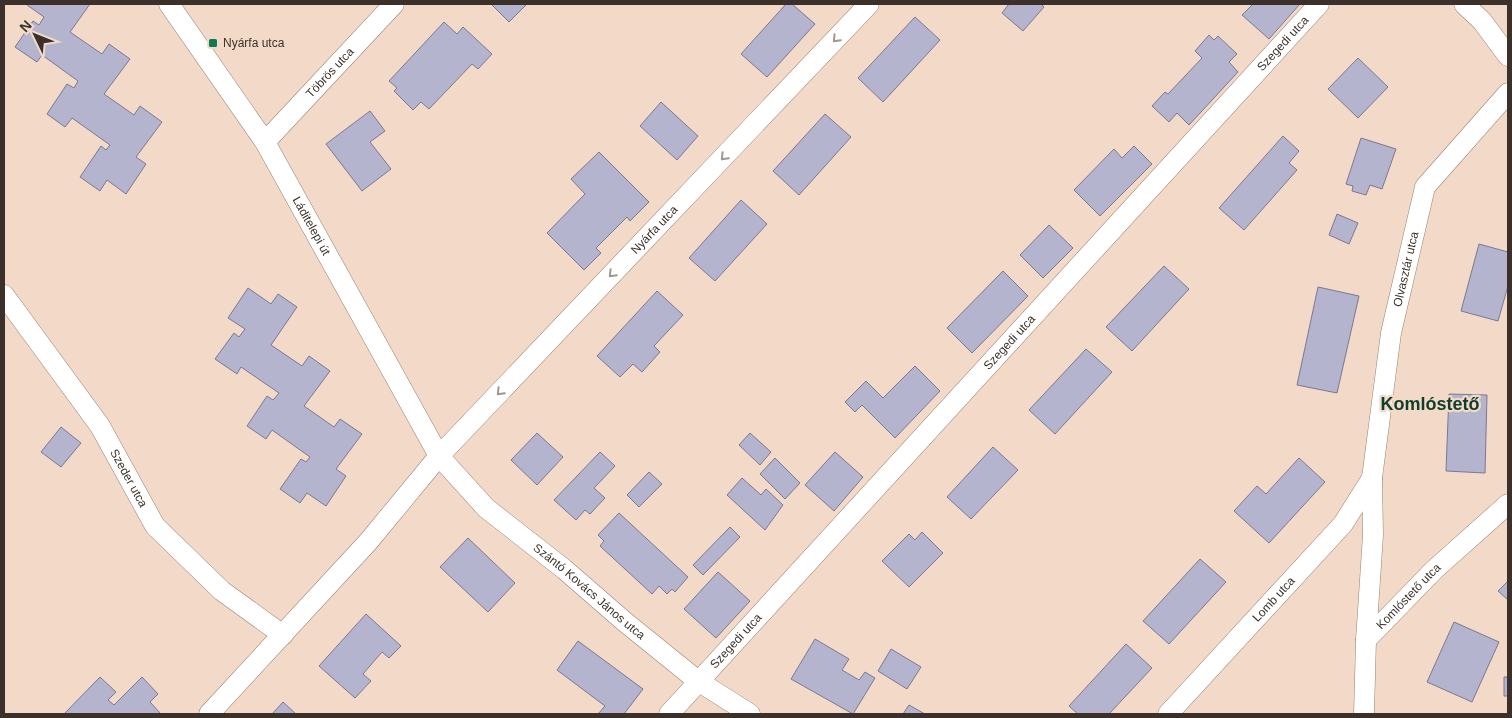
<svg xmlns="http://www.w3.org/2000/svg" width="1512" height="718" font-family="Arial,sans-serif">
<rect width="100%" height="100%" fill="#f3dac8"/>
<path fill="#b5b4ce" stroke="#7a7891" d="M28 4H90L70 32 102 54 109 44 130 59 104 94 134 115 140 106 162 122 136 157 146 164 126 194 107 180 100 191 80 177 101 146 106 150 110 145 72 118 65 127 47 114 67 84 74 88 78 81 42 55 37 62 15 47 33 21 39 25 44 17 27 5Z
M491 4H527L509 22Z
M786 4H792L815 24 767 77 741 54Z
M1009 4H1041L1044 7 1023 31 1002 13Z
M1253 4H1300L1269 39 1242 15Z
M915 17 940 40 883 102 858 78Z
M444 22 457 34 463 27 492 54 478 69 472 64 429 109 421 102 413 110 394 91 397 88 389 81Z
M1209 35 1214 40 1218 36 1237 54 1229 62 1238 72 1189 125 1177 113 1169 122 1152 106 1165 92 1168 94 1202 58 1195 51Z
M1358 58 1388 87 1358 118 1328 89Z
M661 102 698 136 677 160 640 126Z
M370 111 385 131 370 142 391 169 362 191 326 144Z
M825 114 851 137 799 195 773 171Z
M1283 136 1299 151 1289 163 1297 170 1244 230 1219 208Z
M1361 138 1396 149 1382 189 1370 185 1366 195 1352 191 1353 186 1346 184Z
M1134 146 1152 164 1100 216 1074 190 1114 149 1122 158Z
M599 152 649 202 630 221 627 217 596 248 601 253 584 270 547 233 585 194 571 179Z
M741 200 767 224 715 281 689 258Z
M1337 214 1358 223 1349 244 1329 235Z
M1049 225 1073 248 1043 278 1020 255Z
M1479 244 1508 252V286L1498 321 1461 311Z
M1164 266 1189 289 1132 351 1106 327Z
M1003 271 1028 296 972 353 947 328Z
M1318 287 1359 296 1337 393 1297 385Z
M248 288 271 304 278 294 297 307 271 345 302 366 309 356 330 371 304 406 334 427 340 419 362 434 336 469 346 476 326 506 307 493 300 503 280 489 301 459 306 462 310 457 272 430 266 439 247 426 267 396 273 400 279 393 241 367 237 374 215 359 234 333 239 337 245 329 228 318Z
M657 291 683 315 654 346 660 352 642 372 633 364 620 377 597 356Z
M1086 349 1112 372 1055 434 1029 410Z
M915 366 940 391 895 438 862 405 855 412 845 402 866 381 883 398Z
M1449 394 1487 395 1485 473 1446 471Z
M61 427 81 443 61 467 41 452Z
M537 433 563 457 537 485 511 460Z
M750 433 771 452 760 465 739 445Z
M993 447 1018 470 971 519 947 497Z
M600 452 615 466 594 488 605 498 590 514 585 510 576 520 554 500Z
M835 452 863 477 834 511 805 485Z
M775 458 800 483 785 499 760 474Z
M1299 458 1325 482 1269 543 1234 511 1257 486 1266 494Z
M649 472 662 484 639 507 627 495Z
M742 478 761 495 766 489 783 505 765 530 727 495Z
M619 513 688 577 675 592 672 589 667 594 659 586 652 594 600 546 604 541 598 535Z
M730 527 740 537 703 575 693 565Z
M922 532 943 553 909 587 882 561 909 534 915 540Z
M468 538 515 583 488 612 440 567Z
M1200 559 1226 582 1169 644 1143 621Z
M718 572 750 601 716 638 684 609Z
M1508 581V600L1498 591Z
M366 614 401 646 389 658 382 652 363 674 371 681 355 698 319 666Z
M1454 622 1499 642 1472 702 1427 682Z
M815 639 849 659 842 670 859 680 865 672 875 678 853 714 791 679Z
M578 641 643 689 624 714H598L605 706 557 670Z
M1126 644 1152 668 1109 714H1078L1069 706Z
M891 649 921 667 907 689 878 671Z
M100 677 116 692 108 700 114 705 142 677 158 694 150 702 161 714H64Z
M1504 677H1508V696H1504Z
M283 702 296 714H272Z
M909 705 925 714H903Z"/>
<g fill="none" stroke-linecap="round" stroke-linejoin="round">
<defs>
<g id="street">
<path id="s1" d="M169 4 265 142 439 456 486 508 564 569 625 622 698 681 750 714"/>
<path d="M1464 4 1482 21 1508 56"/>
<path id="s2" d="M265 142 394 4"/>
<path id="s3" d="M4 295 100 426 155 526 222 591 283 635"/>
<path id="s4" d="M1366 640 1434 570 1508 504"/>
<path id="s5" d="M209 714 368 542 439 456 869 4"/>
<path id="s6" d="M669 714 1319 4"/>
<path id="s7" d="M1168 714 1343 524 1372 478"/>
<path id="s8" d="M1364 714 1366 640 1373 535 1372 478 1391 333 1425 187 1508 93"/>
</g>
</defs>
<use href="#street" stroke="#978170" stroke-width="21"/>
<use href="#street" stroke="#fff" stroke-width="20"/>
</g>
<defs><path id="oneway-chevron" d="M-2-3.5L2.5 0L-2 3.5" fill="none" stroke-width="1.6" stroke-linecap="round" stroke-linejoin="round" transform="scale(1.25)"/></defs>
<g stroke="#9d9894">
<use href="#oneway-chevron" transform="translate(836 39) rotate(134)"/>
<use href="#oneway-chevron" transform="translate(724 157) rotate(134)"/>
<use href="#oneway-chevron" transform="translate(612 274) rotate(134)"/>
<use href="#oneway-chevron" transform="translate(500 392) rotate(134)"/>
</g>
<rect fill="#0c7b56" stroke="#f3dac8" stroke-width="2" x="208" y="38" width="10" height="10" rx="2.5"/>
<g text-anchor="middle" stroke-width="4.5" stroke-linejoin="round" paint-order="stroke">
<g font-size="12" fill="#3b312a" stroke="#f3dac8" text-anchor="start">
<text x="223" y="47">Nyárfa utca</text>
</g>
<g font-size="12" fill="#3b312a" stroke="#f3dac8">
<text dy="4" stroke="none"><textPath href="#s6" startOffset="909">Szegedi utca</textPath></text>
<text dy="4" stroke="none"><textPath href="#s2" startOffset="95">Töbrös utca</textPath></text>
<text dy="4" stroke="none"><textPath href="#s1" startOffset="264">Láditelepi út</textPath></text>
<text dy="4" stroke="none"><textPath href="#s5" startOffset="658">Nyárfa utca</textPath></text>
<text dy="4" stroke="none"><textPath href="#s8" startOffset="448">Olvasztár utca</textPath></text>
<text dy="4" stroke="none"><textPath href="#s6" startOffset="504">Szegedi utca</textPath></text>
<text dy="4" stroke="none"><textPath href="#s3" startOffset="222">Szeder utca</textPath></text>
<text dy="4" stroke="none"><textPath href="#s1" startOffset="730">Szántó Kovács János utca</textPath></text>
<text dy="4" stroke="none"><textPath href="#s4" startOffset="61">Komlóstető utca</textPath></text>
<text dy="4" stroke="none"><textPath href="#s7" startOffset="156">Lomb utca</textPath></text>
<text dy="4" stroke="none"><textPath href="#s6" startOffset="99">Szegedi utca</textPath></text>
</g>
<g font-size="18" font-weight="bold" fill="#0f3e2c" stroke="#f3dac8">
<text x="1430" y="410">Komlóstető</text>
</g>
</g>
<rect width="1512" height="718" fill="none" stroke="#3b312a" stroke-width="10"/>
<g transform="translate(35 35) rotate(313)" stroke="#f3dac8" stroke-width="4" paint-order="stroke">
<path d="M0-4L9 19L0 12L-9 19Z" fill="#3b312a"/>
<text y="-8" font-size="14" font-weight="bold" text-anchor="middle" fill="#3b312a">N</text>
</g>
</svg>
